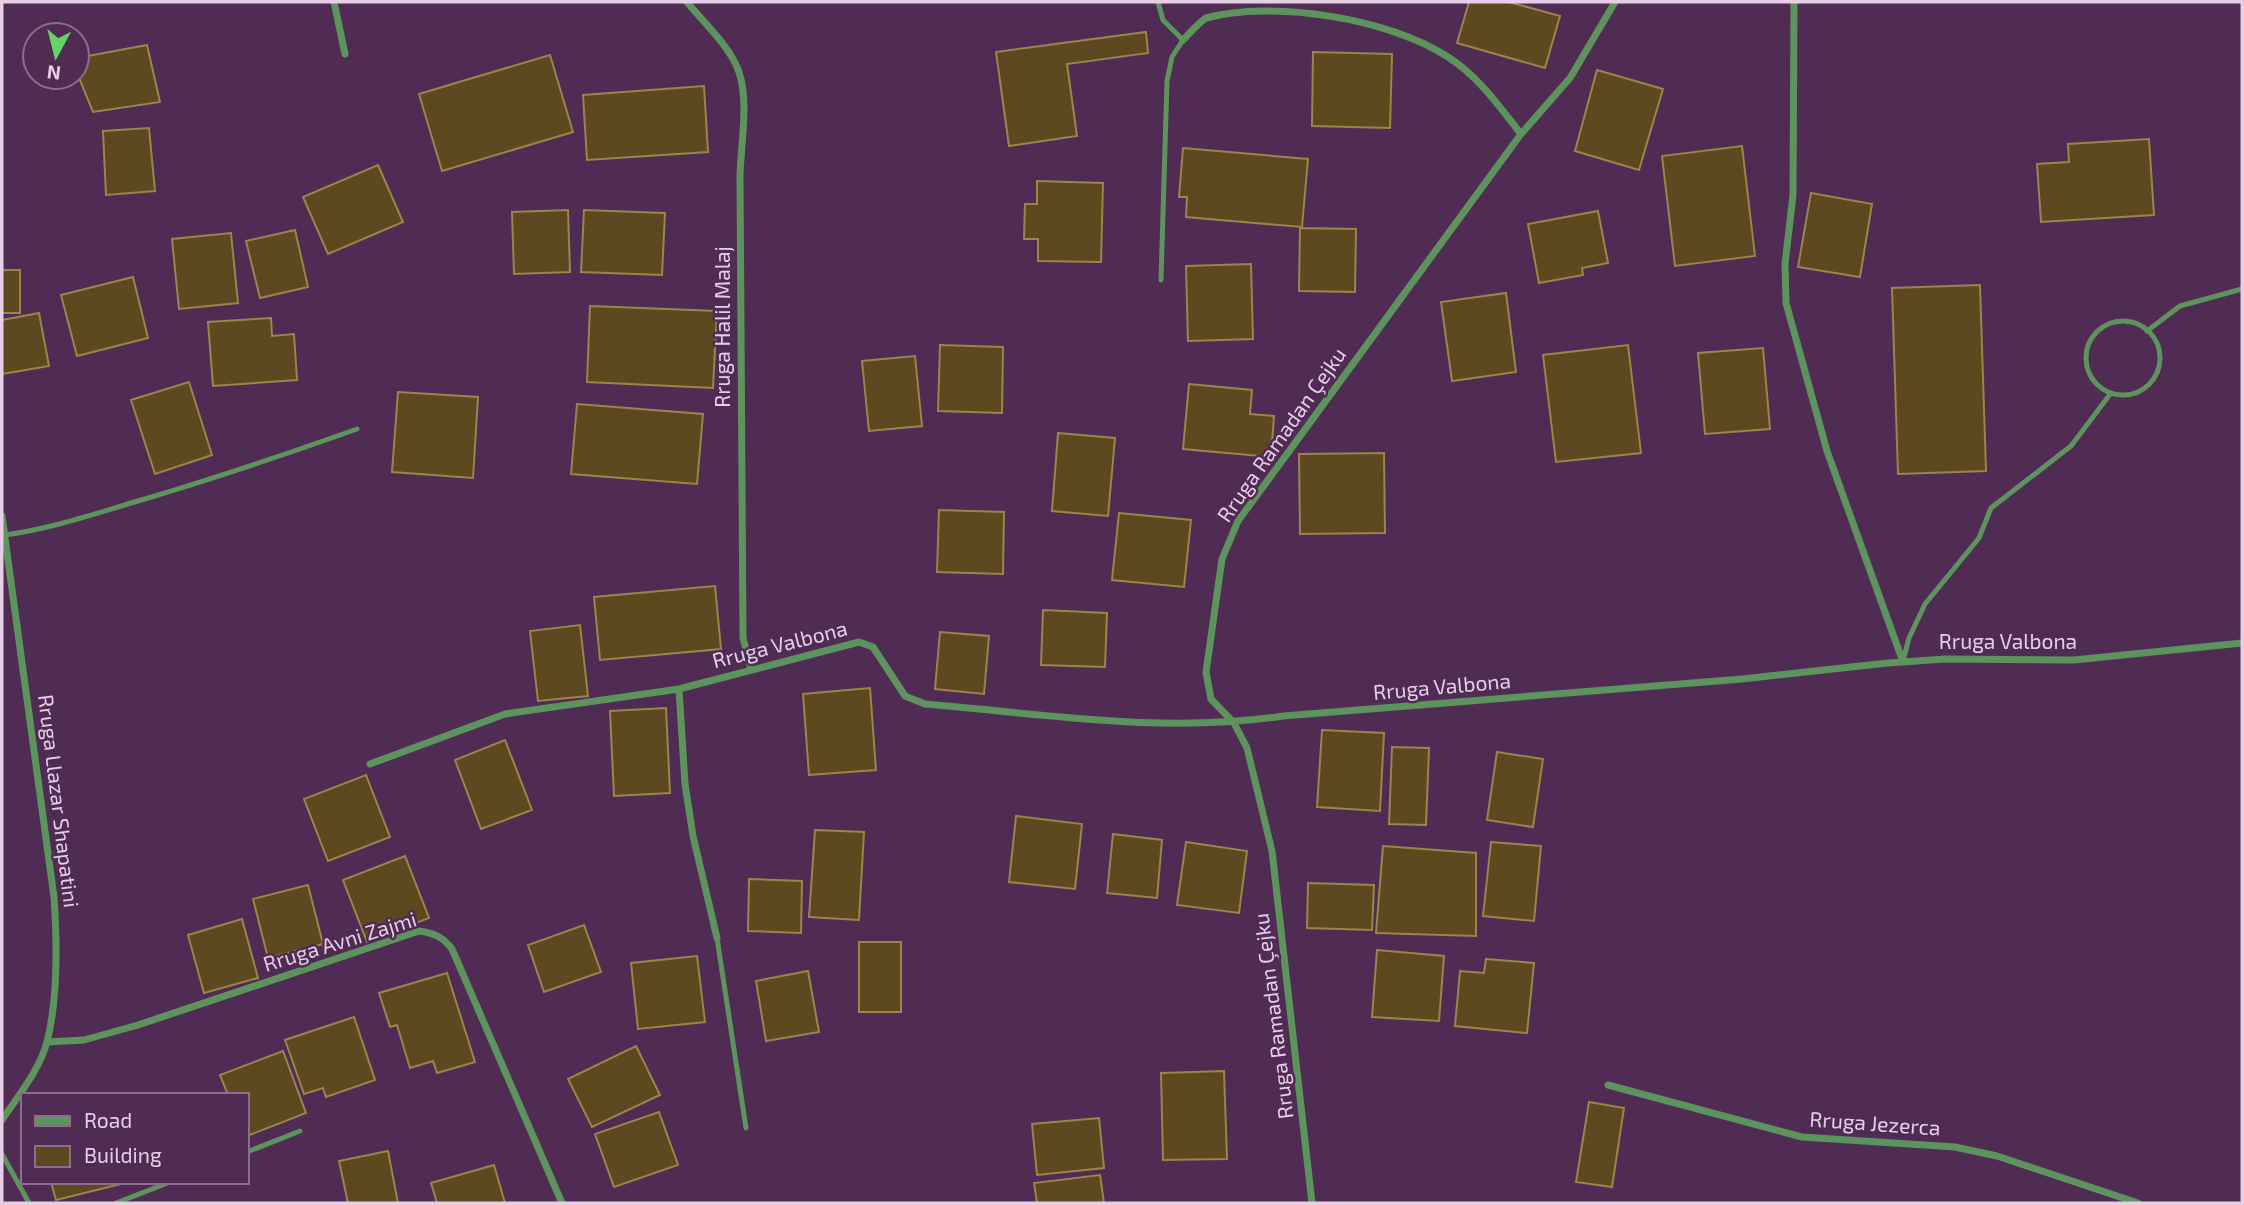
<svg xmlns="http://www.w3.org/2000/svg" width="2244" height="1205" font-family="'Exo 2',sans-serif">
<rect width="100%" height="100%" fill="#502c54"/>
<path fill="#5d4920" stroke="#9e834b" stroke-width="2" d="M1469 2H1509L1560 16 1545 68 1457 43Z
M1146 32 1148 53 1067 64 1077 136 1009 146 996 52Z
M147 45 160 102 93 112 77 73V58Z
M1313 52 1392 54 1390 128 1312 126Z
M550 55 573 132 442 171 419 94Z
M1597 70 1663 89 1639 170 1575 151Z
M704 86 708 152 587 160 583 95Z
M149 128 155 191 106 195 103 131Z
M2149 139 2154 215 2041 222 2037 164 2069 162 2068 144Z
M1742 146 1755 256 1675 266 1662 156Z
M1183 148 1308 159 1302 227 1186 217 1187 197H1179Z
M378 165 403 222 328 254 303 197Z
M1037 181 1103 183 1101 262 1038 261V239H1024L1025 204H1037Z
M1811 193 1872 204 1860 277 1798 267Z
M568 210 570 272 514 274 512 212Z
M584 210 665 213 662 275 581 272Z
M1598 211 1608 263 1582 268 1583 275 1539 283 1528 224Z
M1300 228 1356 229 1355 292 1299 291Z
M295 230 308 287 260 298 246 241Z
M231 233 238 303 179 309 172 239Z
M1251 264 1253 339 1188 341 1186 266Z
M2 270H20V313H2Z
M133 277 148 338 77 356 61 295Z
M1980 285 1986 471 1898 474 1892 288Z
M1506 293 1516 372 1452 381 1441 302Z
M590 306 717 311 713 388 587 382Z
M39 313 49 366 2 374V320Z
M271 318 272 336 294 334 297 380 213 386 208 322Z
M940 345 1003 347 1002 413 938 411Z
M1628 345 1641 453 1556 462 1543 355Z
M1763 348 1770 429 1705 434 1698 353Z
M915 356 922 426 869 431 862 361Z
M189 382 212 455 155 474 131 400Z
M1189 384 1252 390 1250 414 1274 416 1271 457 1183 449Z
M398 392 478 397 473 478 392 472Z
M577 404 703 414 697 484 571 474Z
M1058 433 1115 438 1108 516 1052 511Z
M1384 453 1385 533 1300 534 1299 454Z
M939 510 1004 512 1003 574 937 572Z
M1119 513 1191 520 1184 587 1112 580Z
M715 586 721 649 600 660 594 597Z
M1043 610 1107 613 1105 667 1041 665Z
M580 625 588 696 538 701 530 631Z
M940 632 989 636 984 694 935 689Z
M870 688 876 770 809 775 803 694Z
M666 708 670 793 614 796 610 711Z
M1322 730 1384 733 1380 811 1317 807Z
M505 740 532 810 481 829 455 760Z
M1392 747 1429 748 1426 825 1389 824Z
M1497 752 1543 759 1533 827 1487 820Z
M366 775 390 837 328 861 304 799Z
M1016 816 1082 824 1075 889 1009 882Z
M815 830 864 832 859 920 809 917Z
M1113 834 1162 840 1157 898 1107 893Z
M1186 842 1247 851 1239 913 1177 905Z
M1491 842 1541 846 1534 921 1483 916Z
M1383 846 1476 853V936L1376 933Z
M405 856 429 918 367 942 343 880Z
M749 879 802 881 801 933 748 931Z
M1308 883 1374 885 1372 930 1307 928Z
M308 885 323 944 268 958 253 899Z
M242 919 258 978 204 993 188 935Z
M584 925 601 972 544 992 528 945Z
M859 942H901V1012H859Z
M1377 950 1444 956 1439 1021 1372 1017Z
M697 956 705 1022 638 1029 631 963Z
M1486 959 1534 963 1527 1033 1455 1026 1460 971 1484 973Z
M808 971 819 1032 766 1041 756 981Z
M447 973 475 1062 437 1073 433 1061 410 1068 397 1025 390 1027 379 993Z
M354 1017 375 1080 326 1097 323 1088 304 1094 285 1040Z
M636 1046 660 1095 592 1127 568 1079Z
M283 1051 306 1113 247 1136V1095H228L220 1075Z
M1224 1071 1227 1159 1163 1160 1161 1073Z
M1589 1102 1624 1108 1612 1187 1576 1182Z
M659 1112 678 1165 614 1187 595 1134Z
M1099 1118 1104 1168 1037 1175 1032 1124Z
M388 1151 398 1203H348L339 1161Z
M494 1165 505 1203H437L431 1183Z
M1100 1175 1104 1203H1037L1034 1183Z
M51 1182H129L56 1200Z"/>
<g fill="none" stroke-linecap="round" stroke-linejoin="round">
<path stroke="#5d935c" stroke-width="5" d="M1158 2 1163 20 1183 40 1172 57 1167 81 1161 280
M2086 358a37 37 0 1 1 74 0a37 37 0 1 1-74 0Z
M2147 331 2180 306 2242 289
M4 535C50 529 94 514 138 501 212 479 284 455 357 429
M1903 661 1909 638 1925 604 1979 538 1991 508 2071 446 2111 393
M717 938 746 1128
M247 1152 300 1131
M2 1154 29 1203
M116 1203 170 1182"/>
<path stroke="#5d935c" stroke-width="7" d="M334 2 345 54
M687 2C704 23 730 46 739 72 749 102 741 143 740 175L743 638 751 669
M1794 2 1793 195 1785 264 1786 303 1827 451 1903 662
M1183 40C1190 33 1198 23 1206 18 1273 0 1388 18 1448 57 1478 76 1499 106 1521 134
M2 516 54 897C57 941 58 999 47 1042 39 1071 18 1096 2 1120
M679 689 685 784 693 836 717 938
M370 764 505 714 679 689 859 642 873 647 905 696 925 704C1044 714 1165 734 1283 716L1742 679 1888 663 1945 659 2074 660 2242 643
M47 1042 84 1040 138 1025 419 931C434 933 443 937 452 949L562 1203
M1608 1085 1802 1137 1955 1147 1997 1156 2138 1203
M1312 1203 1272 851 1247 748 1234 723 1211 699 1206 672 1222 559 1238 521 1521 134 1570 78 1615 2"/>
</g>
<g text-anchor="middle" stroke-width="5" stroke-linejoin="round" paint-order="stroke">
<g font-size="21" fill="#e5cee6" stroke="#502c54">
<text transform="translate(723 327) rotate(-90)" y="7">Rruga Halil Malaj</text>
<text transform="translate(1282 435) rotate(-55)" y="7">Rruga Ramadan Çejku</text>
<text x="2008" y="649">Rruga Valbona</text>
<text transform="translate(780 645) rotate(-14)" y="7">Rruga Valbona</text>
<text transform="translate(1442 687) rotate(-5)" y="7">Rruga Valbona</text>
<text transform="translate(58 801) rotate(83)" y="7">Rruga Llazar Shapatini</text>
<text transform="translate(340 942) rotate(-17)" y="7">Rruga Avni Zajmi</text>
<text transform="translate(1274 1016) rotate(-97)" y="7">Rruga Ramadan Çejku</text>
<text transform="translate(1875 1124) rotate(4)" y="7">Rruga Jezerca</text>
</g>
</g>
<rect width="2244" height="1205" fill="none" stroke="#e5cee6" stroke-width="7"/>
<rect x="21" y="1093" width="228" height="91" fill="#502c54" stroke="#8c6d8e" stroke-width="2"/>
<rect x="35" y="1116" width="35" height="10" fill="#5d935c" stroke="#8c6d8e" stroke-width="2"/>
<text x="84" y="1128" font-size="21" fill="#e5cee6">Road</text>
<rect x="35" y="1146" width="35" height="21" fill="#5d4920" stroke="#8c6d8e" stroke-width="2"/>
<text x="84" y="1163" font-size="21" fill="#e5cee6">Building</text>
<g transform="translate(56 56) rotate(187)"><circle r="33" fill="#502c54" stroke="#8c6d8e" stroke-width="2"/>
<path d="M0-5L12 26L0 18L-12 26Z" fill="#65d467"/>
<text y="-10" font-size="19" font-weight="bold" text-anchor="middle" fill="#e5cee6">N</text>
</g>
</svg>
